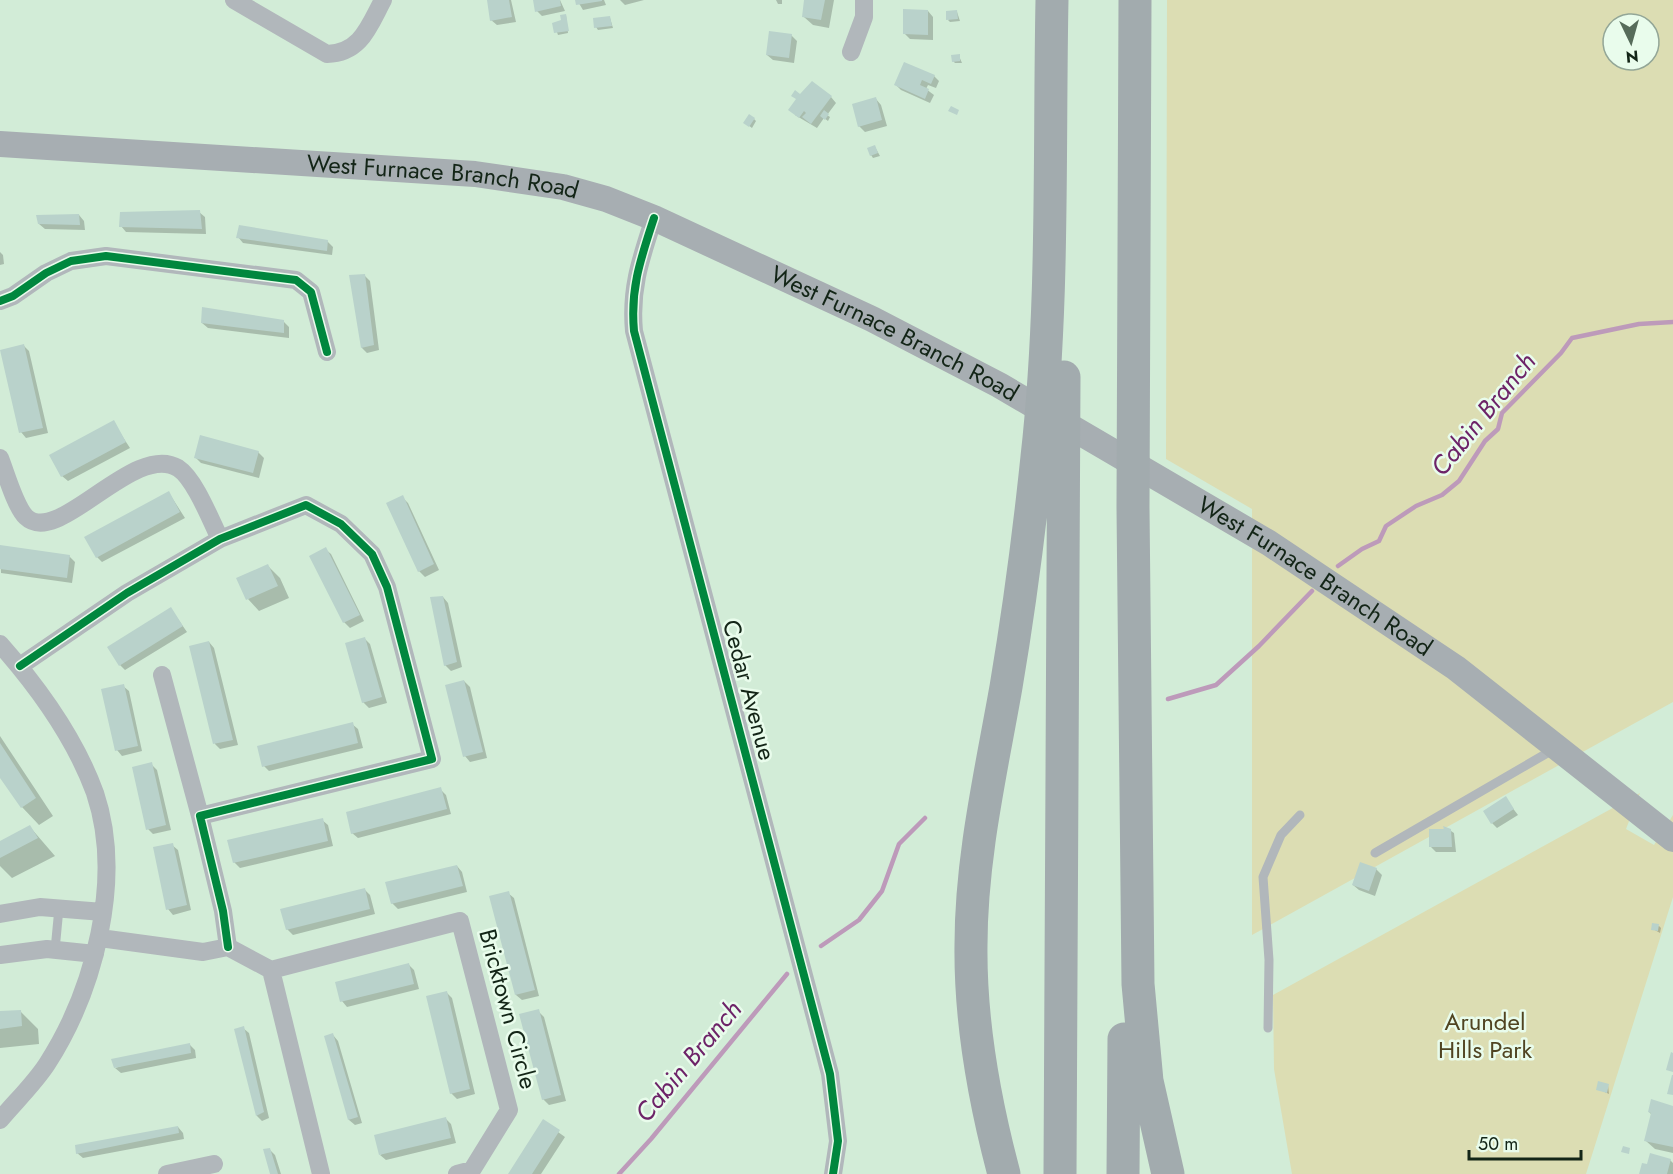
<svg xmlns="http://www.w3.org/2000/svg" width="1673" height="1174" font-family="Jost,sans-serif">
<rect width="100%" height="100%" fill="#d2ecd7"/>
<path fill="#dcddb3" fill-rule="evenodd" d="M1167 0H1673V702L1252 935V509L1166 459ZM1613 24H1649V60H1613Z
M1640 793 1626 829 1654 845 1673 815V897L1586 1174H1292L1274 1069 1273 995Z"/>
<path fill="#0003" d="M488 0H511L516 22 497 25 491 20Z
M535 0H560L565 11 542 16 537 11Z
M577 0H604L606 5 583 10Z
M620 0H644L625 5Z
M776 0H782V4H778Z
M806 0H834L829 28 813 25 804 17Z
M928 11 933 17V40L910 39 905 34Z
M957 12 960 21 950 22 948 20Z
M566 15 568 33 558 35 554 24 563 21 562 16Z
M610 18 613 28 598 30 596 27Z
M791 35 797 41 794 63 773 60 767 55Z
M959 56 962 63H955L953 61Z
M934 76 939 81 936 88 928 85 926 89 934 95 930 103 901 90 896 85Z
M801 97H831L836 103 827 115 830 117 828 121 824 118 817 128 795 115Z
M876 99 881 105 887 126 865 132 859 126Z
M754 119 756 121 752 128 748 125Z
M875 147 880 156 873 158 871 155Z
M199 212 205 217 206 234 126 232 121 226Z
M79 215 84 221 85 230 45 229 39 224Z
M238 237 327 241 333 247 332 255 243 243Z
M0 252 3 255 4 264 0 265Z
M364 275 370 281 379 350 367 353 362 348Z
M284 322 289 327V338L208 328 202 323Z
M24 346 29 351 48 433 26 438 21 432Z
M113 422 130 448 68 481 62 476Z
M258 452 264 458 259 478 201 463 196 458Z
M169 493 185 518 102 562 97 557Z
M402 497 408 503 439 570 425 577 419 571Z
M0 547 69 556 75 562 72 583 1 573Z
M325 549 331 554 364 621 350 628 344 622 311 556Z
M268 566 280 578 289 598 259 611 248 599Z
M443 597 448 603 462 667 451 671 445 665Z
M171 609 187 632 125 670 120 665Z
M365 639 370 644 387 703 369 708 363 702Z
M209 642 214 648 238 745 220 749 215 744 191 647Z
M464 681 470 687 487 758 470 762 465 756Z
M123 686 129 691 142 751 122 756 117 750Z
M352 724 358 729 363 748 269 771 264 766Z
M0 736 53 816 39 825 22 807 0 775Z
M151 764 157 770 171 830 153 834 148 829Z
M440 789 446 795 451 814 358 838 352 833Z
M1505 798 1518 815 1497 828 1492 823Z
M322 820 328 825 333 846 240 868 234 862Z
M30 827 55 856 12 878 0 866V843Z
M1445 827 1454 833 1456 852H1436L1431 847Z
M172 845 178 850 191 910 173 915 168 909Z
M457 866 462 872 467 892 398 909 392 903Z
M1376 869 1382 875 1375 896 1359 890 1353 885Z
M364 889 370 895 375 914 293 935 287 929Z
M508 893 514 898 539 996 522 1000 516 995Z
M1659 926 1661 928 1660 933 1653 929Z
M409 965 414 970 419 989 347 1007 342 1001Z
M446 992 452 998 475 1094 457 1099 451 1093Z
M20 1011 38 1029 39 1044 0 1048V1013Z
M538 1011 544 1017 566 1101 549 1105 543 1099Z
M243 1028 249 1033 269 1118 262 1121 257 1116 236 1030Z
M333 1035 338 1041 362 1123 355 1125 349 1120Z
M190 1045 195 1050 196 1058 121 1073 115 1068Z
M1608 1085 1609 1094 1598 1089Z
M1673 1107V1153L1655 1149 1646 1141 1652 1115 1649 1112Z
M446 1119 451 1124 456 1143 386 1160 380 1155Z
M544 1122 565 1137 541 1174H510Z
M178 1127 183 1133 184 1139 83 1158 77 1153Z
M269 1149 275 1155 281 1174H272Z
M1670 1160 1673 1163V1174H1641L1648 1166Z"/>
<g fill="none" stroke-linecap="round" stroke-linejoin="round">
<path stroke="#bd9aba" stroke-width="4.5" d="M1338 566 1362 549 1379 541 1386 526 1416 506 1442 495 1459 481 1485 441 1498 429 1502 413 1561 353 1572 338 1639 324 1673 322
M1168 699 1216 685 1259 646 1312 591
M821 946 859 920 882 891 899 844 925 818
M619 1174 651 1139 787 974"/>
</g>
<path fill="#b9d2cb" d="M487 0H509L512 17 490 21Z
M533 0H560L561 6 535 12Z
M575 0H602V1L576 5Z
M804 0H825L821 20 802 17Z
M903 9 928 10V35L903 34Z
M957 10 958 19 946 20V11Z
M566 14 569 31 554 33 552 23 561 20 560 15Z
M610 16 612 26 594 28 593 18Z
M769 31 792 34 789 58 766 55Z
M960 54V61L952 62 951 55Z
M904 62 935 75 931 84 922 80 920 85 929 89 925 99 894 85Z
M812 81 832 96 811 124 802 117 806 113 804 111 799 118 788 110 796 99 791 96 795 90 800 94Z
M876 97 882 120 858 127 852 104Z
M951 106 959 110 957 115 948 111Z
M824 110 829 114 825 120 820 116Z
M749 114 755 118 749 127 743 123Z
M875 145 878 153 870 156 867 148Z
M200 210 202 229 119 227 120 212Z
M79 214 80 225 38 224 36 215Z
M239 225 328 240 327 251 236 238Z
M365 274 374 345 361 348 349 275Z
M202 307 284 320V333L201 323Z
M24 344 43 428 19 433 0 350Z
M114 420 126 442 61 477 49 455Z
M200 435 259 451 253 473 194 458Z
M169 491 180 512 96 558 84 537Z
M403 495 434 564 418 572 386 503Z
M0 545 70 555 67 578 0 569Z
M326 547 360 615 343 623 309 556Z
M268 564 278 586 246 600 236 578Z
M443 596 457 662 444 666 430 597Z
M171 607 183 626 119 666 107 647Z
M365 637 382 697 362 703 345 643Z
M209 641 233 740 213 744 189 646Z
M464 680 483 752 463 757 445 685Z
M124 684 138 746 115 751 101 689Z
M353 722 358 743 262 767 257 746Z
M0 743 36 798 21 808 0 778Z
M152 762 166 825 146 830 132 767Z
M441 787 447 809 351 834 346 812Z
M1506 796 1514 809 1491 824 1483 811Z
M323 818 328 841 233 863 227 840Z
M30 825 38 838 0 858V841Z
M1443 826 1451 829 1452 847H1429V829H1444Z
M173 843 187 905 166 910 153 847Z
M1360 862 1377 868 1369 891 1352 885Z
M457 865 463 886 391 904 385 882Z
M365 888 370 909 286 930 280 909Z
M509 891 535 990 515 995 489 896Z
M1652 923 1659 924 1658 931 1651 930Z
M409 963 414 984 340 1002 335 982Z
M447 991 470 1089 450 1094 426 996Z
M539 1009 561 1095 542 1100 519 1014Z
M21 1010 22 1026 0 1029V1011Z
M244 1026 264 1112 256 1116 234 1029Z
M333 1033 358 1117 348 1120 324 1036Z
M190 1043 191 1053 114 1068 111 1059Z
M1671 1052 1673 1053V1072L1666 1070Z
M1672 1075H1673V1095L1667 1094Z
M1598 1081 1609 1084 1607 1093 1596 1090Z
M1651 1099 1673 1106V1147L1644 1141 1651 1113 1648 1112Z
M446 1117 451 1138 379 1155 374 1135Z
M543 1119 560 1130 532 1174H508Z
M178 1126 179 1133 76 1154 75 1145Z
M1623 1146 1630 1148 1629 1154 1621 1152Z
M270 1148 278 1174H270L263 1149Z
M1650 1153 1671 1159 1667 1174H1639L1642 1163 1647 1164Z"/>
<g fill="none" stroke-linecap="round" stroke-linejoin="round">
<path stroke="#b1b7bb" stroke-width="9" d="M1375 853 1556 748
M55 950 59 908
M1268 1028 1269 960 1263 877 1281 835 1300 815"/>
<path stroke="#b1b7bb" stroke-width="18" d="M234 0 327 54C361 53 369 26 383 0
M851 52 864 17V0
M654 218C641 258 630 288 634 331L830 1074 838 1141 833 1174
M0 301 13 296 46 273 71 261 106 256 296 280 311 292 327 352
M0 458C6 473 15 506 26 517 58 548 134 441 178 468 195 479 211 521 220 539
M0 644C38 687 75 738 95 793 124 879 94 991 47 1064 34 1084 15 1102 0 1120
M20 666 127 593 220 539 306 505 341 524 372 554 387 587 432 759 200 816 223 911 228 947
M162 675 200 816
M0 914 40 907 103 912
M100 938 203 952 228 947 271 970 460 921 509 1110 472 1170 457 1174
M0 955 47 949 95 954
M271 970 321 1174
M167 1174 214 1164"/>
<path stroke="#a7aeb2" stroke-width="26" id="s1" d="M0 144 475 174 563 187 606 199 654 218 872 319 999 385 1269 543 1456 668 1673 839"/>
<path stroke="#a2abae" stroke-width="33" d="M1135 0 1133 507 1138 984 1147 1081 1168 1174
M1004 1174C984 1099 970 1023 971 945 971 858 991 772 1006 687 1019 610 1029 534 1037 457 1054 306 1049 152 1052 0
M1060 1174 1064 377
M1123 1174 1124 1039"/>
<defs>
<path id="cycleway" d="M654 218C641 258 630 288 634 331L830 1074 838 1141 833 1174
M0 301 13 296 46 273 71 261 106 256 296 280 311 292 327 352
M20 666 127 593 220 539 306 505 341 524 372 554 387 587 432 759 200 816 223 911 228 947"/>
</defs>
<use href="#cycleway" stroke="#e9fcec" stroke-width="11"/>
<use href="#cycleway" stroke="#00873e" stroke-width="8"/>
</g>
<g text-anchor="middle" stroke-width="5" stroke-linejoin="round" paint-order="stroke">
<g font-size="24" fill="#132517" stroke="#e9fcec">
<text dy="8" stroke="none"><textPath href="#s1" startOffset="444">West Furnace Branch Road</textPath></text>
<text dy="8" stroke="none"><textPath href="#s1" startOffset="928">West Furnace Branch Road</textPath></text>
<text dy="8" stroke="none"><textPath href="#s1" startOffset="1414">West Furnace Branch Road</textPath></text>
<text transform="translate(749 690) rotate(75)" y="8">Cedar Avenue</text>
<text transform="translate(508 1009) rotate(75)" y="8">Bricktown Circle</text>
</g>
<g font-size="24" fill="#504421" stroke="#e9fcec">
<text x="1485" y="1030">Arundel<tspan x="1485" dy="28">Hills Park</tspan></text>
</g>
<g font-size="26" font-style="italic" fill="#6d2368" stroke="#e9fcec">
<text transform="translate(1483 414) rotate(-51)" y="9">Cabin Branch</text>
<text transform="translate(688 1061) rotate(-50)" y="9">Cabin Branch</text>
</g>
</g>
<g transform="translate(1631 42) rotate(175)"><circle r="28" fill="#e9fcec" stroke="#93a697" stroke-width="1.5"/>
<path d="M0-4.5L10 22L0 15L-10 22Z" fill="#566b5a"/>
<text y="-9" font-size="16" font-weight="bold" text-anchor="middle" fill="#132517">N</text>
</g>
<path d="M1469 1150v9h112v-9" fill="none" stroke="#132517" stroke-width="3"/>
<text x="1478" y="1150" font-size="18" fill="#132517" stroke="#e9fcec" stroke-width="4.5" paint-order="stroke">50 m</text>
</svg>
